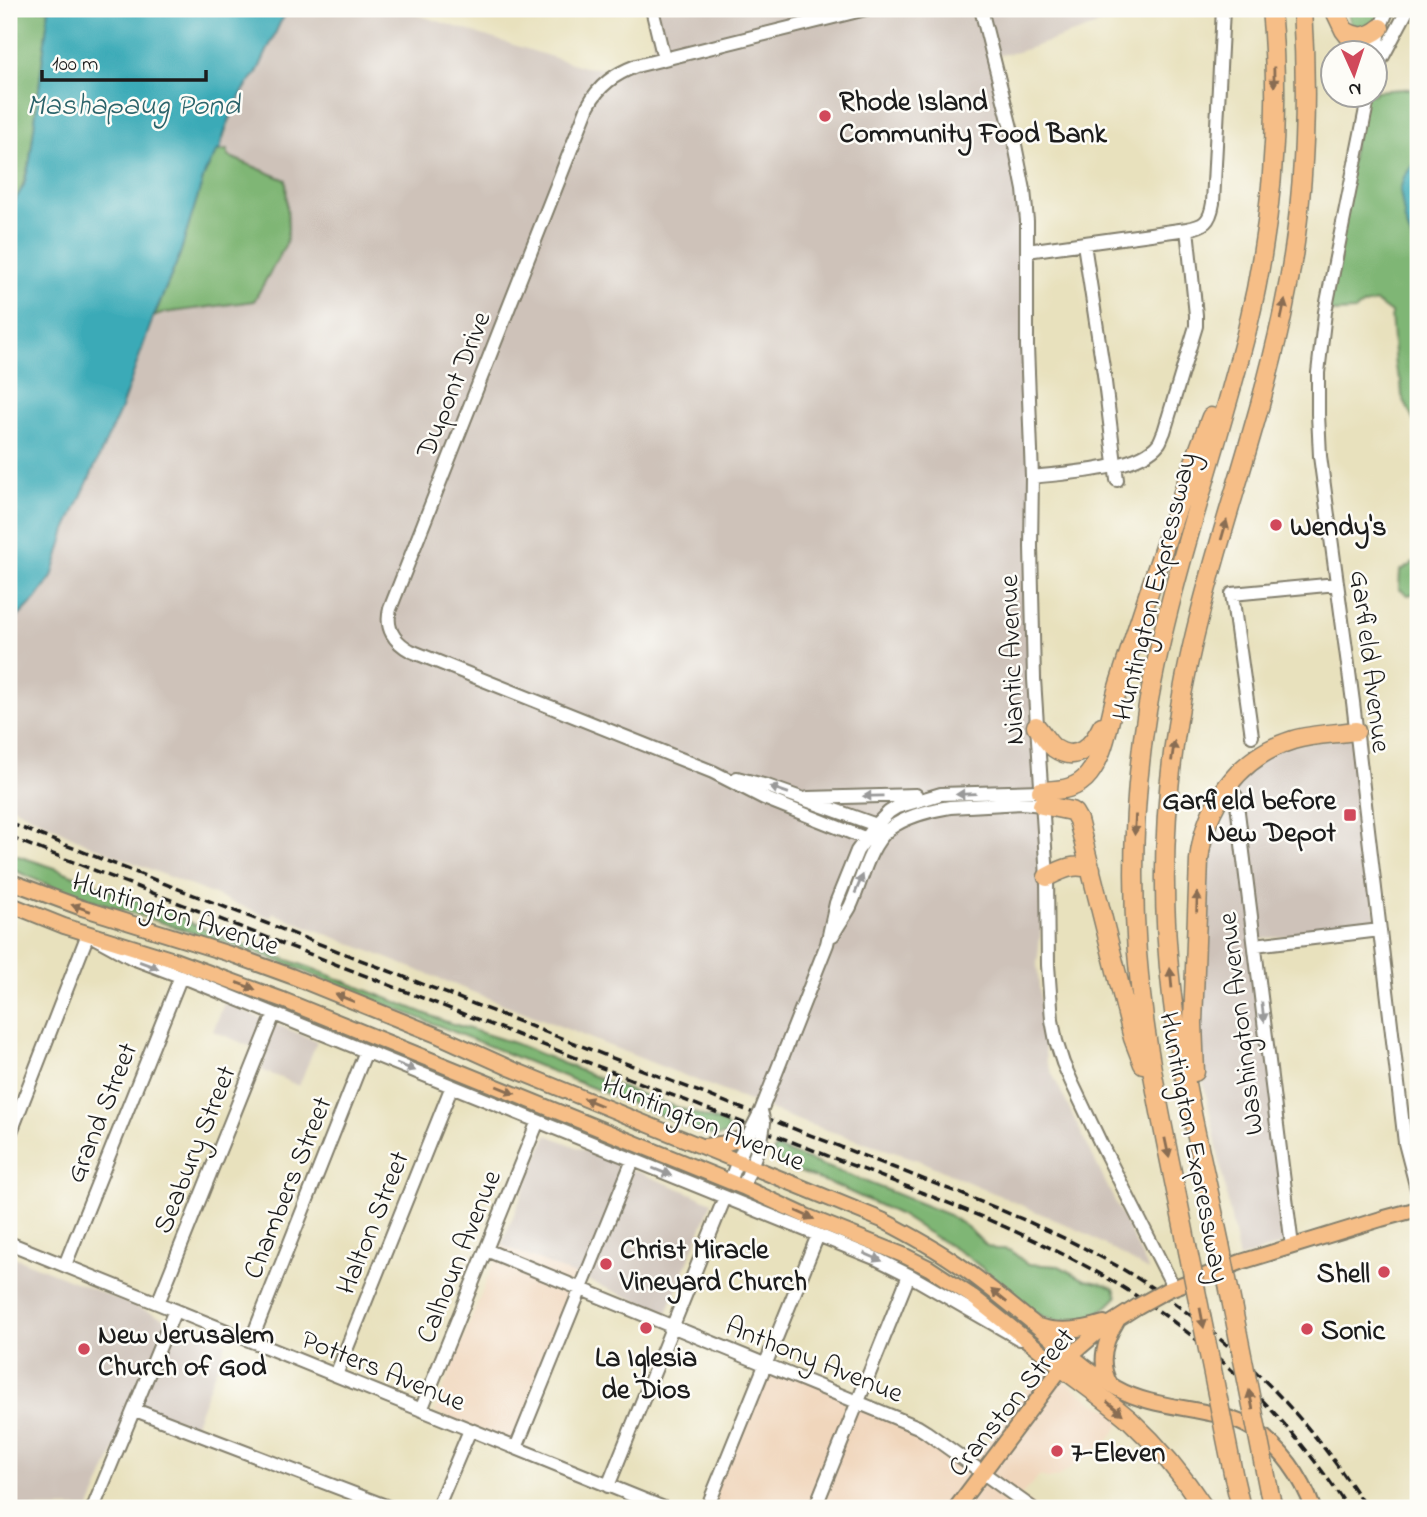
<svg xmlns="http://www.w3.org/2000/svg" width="1427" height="1517" font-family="'Indie Flower',sans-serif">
<rect width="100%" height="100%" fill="#fdfcf7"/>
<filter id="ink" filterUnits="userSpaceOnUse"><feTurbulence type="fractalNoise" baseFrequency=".0143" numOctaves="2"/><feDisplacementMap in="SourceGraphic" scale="14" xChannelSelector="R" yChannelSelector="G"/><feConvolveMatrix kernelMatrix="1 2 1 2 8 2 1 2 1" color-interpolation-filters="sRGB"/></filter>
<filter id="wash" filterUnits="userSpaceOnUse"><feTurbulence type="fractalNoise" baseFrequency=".00686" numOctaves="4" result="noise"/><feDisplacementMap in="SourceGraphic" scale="28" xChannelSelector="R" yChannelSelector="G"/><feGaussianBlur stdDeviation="1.57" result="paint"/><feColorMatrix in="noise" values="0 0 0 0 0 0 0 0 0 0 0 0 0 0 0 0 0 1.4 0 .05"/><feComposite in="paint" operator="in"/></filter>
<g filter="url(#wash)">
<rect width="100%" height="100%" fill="#e8e1bd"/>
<path fill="#f0d6bc" d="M501 1245 585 1279 520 1446 434 1412Z
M763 1363 849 1394 973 1462 1042 1370 1069 1384 1094 1403 1126 1414 1122 1422 1108 1441 1059 1476 1048 1479 1040 1475 1023 1493 1021 1497 1037 1508H705Z"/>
<path fill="#cec2b9" d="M289 9H399L584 67 618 70 656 57 647 9H1145L1018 52 993 56 1023 186 1047 877 1037 964 1046 1061 1149 1271 1083 1232 918 1160 802 1122 273 913 271 918 90 845 9 805V626L36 599 52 577 66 530 120 411 153 318 164 313 286 180 227 156 228 150H220L239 98 251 79 256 75 280 23Z
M1352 737 1377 925 1254 940 1292 1241 1239 1259 1212 1122 1191 1027 1198 848 1261 749Z
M224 1003 317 1041 299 1086 262 1070 267 1053 213 1031Z
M547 1135 712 1202 667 1313 501 1245Z
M9 1255 226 1343 194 1426 134 1404 90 1508H9Z"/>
<path fill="#7fb674" stroke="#4e6948" stroke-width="2" d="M9 9H49L30 160C24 176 24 195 9 205Z
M1347 9H1354L1357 14 1366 9H1390L1385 20 1354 36Z
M1418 88V158L1404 177 1405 221 1418 257V430L1402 396 1401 381 1395 368 1391 313 1376 302 1364 305 1355 311 1333 312 1326 309 1362 95 1374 94 1375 91Z
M228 150V156L286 180 288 230 286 244 254 301 164 313 154 317 179 257 205 173 217 151Z
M1418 560V593L1408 595 1399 589 1400 571Z
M9 853 55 868 111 891 175 914 195 925 228 939 311 968 444 1021 514 1043 620 1087 725 1124 727 1126 729 1131C719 1141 708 1134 697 1130L268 957 55 888 9 868Z
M776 1148 854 1177 949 1215 967 1227 987 1246 995 1249H1004L1011 1251 1027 1264 1059 1266 1085 1280 1108 1285 1114 1288 1117 1297 1108 1306 1091 1317 1079 1321H1055L1044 1317 1032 1311 1014 1293 968 1257 922 1229 900 1215 837 1186 783 1166 773 1152 774 1150Z"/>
<path fill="#3aaab7" stroke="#2b636a" stroke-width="2" d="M49 9H289L280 23 256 75C242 86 223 133 220 150L217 151 205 173 179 257 153 318 120 411 66 530 52 577 36 599 9 626V205L14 202 24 185 30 160Z
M1418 158V311V257L1405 221 1400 190 1404 177Z"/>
</g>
<g filter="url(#ink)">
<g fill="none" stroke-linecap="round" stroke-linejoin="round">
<defs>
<path id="minor" d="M652 9 664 59
M866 9 636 66C615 74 599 85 588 106L390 609C385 628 394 642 411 651L713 772 764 798 877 843
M981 9 1014 140 1024 190 1027 221V346L1032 477 1031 547 1034 679 1047 877 1048 965 1052 1020 1056 1041 1063 1063 1072 1083 1101 1144 1173 1286
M1375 66 1380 28 1388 9
M1374 73 1408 9
M1369 94 1325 312 1318 373V414L1320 456 1353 702 1405 1143 1418 1193
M1084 244 1104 374 1117 480
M1027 251 1187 229C1204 226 1210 222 1213 203L1223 9
M1032 477C1064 473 1139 470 1159 443 1161 440 1162 436 1164 432L1196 326V315L1187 229
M1252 736 1232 594 1337 584
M737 778 767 786 882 827
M1236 796 1292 1246
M808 798 916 795
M833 935C838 925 845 916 850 907 862 882 867 848 889 829 905 817 931 810 950 807L1023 803 1042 805
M1255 945 1380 930
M761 1111 827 944 836 903 857 851 876 825 889 812 897 807 941 794 1041 791
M9 1137 88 934 132 958 193 981 877 1259 909 1275 1020 1339
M730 1181 748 1136
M743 1187 761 1141
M9 1243 664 1508
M486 1250 918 1427 926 1432 1032 1508
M65 1265 181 976
M158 1303 274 1014
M251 1341 366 1051
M336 1375 452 1086
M135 1410 391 1508
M421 1410 538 1121
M516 1448 633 1160
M608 1486 725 1197
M93 1508 175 1310
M437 1508 470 1430
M707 1508 818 1235
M815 1508 909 1275"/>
<path id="major" d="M9 881 82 908 236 956 291 976 439 1036 512 1069 882 1220C907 1233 933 1247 956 1263 983 1281 1007 1302 1032 1322 1059 1344 1085 1370 1116 1388 1158 1412 1214 1405 1253 1429 1281 1447 1302 1477 1313 1508
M9 904 64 926 174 960 283 1000 743 1187 806 1216 903 1255 929 1268 973 1297 1061 1367
M705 1146 727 1143 748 1136
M1167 1290 1241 1262 1381 1219 1418 1209
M1038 1326C1060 1333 1082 1330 1104 1323
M1110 1384C1098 1363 1105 1340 1117 1321
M956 1508 1071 1355 1099 1331 1138 1306"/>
<path id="highway" d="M1334 9 1344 30 1361 52
M1344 30C1357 39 1368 38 1380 28
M1036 726C1042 733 1047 742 1054 748 1077 764 1093 745 1102 726
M1041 791C1059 790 1077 790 1089 774 1107 751 1110 712 1119 684 1148 594 1177 505 1211 417
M1042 805 1071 811 1074 813 1078 820 1133 1038 1143 1064
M1047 877C1063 869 1074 863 1091 869
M1195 1072 1193 1023 1199 860C1205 805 1238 757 1293 740 1313 734 1335 734 1356 731
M1220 1244C1203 1163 1182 1078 1172 996 1161 905 1163 810 1178 719 1199 582 1253 452 1282 316 1304 215 1309 112 1302 9
M1188 1251C1174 1178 1157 1106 1146 1033 1130 926 1130 817 1147 711 1169 581 1215 458 1247 330 1272 226 1281 115 1271 9
M1061 1367C1084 1384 1108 1401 1130 1420 1158 1446 1183 1476 1204 1508
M1234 1478 1241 1508
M1269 1491 1273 1508"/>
</defs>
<use href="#minor" stroke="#827e6c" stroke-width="16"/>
<use href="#major" stroke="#827e6c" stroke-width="18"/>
<use href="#highway" stroke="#827e6c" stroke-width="21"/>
<use href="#minor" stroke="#fff" stroke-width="12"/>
<use href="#major" stroke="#f6be87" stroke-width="14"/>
<use href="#highway" stroke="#f6be87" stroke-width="18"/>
<path stroke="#1c1c1c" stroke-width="3.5" stroke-dasharray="10 5" stroke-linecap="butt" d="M9 823 964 1195C1019 1217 1073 1240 1124 1270 1221 1328 1306 1412 1366 1508
M9 837 908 1187C974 1213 1040 1240 1102 1275 1202 1332 1285 1412 1348 1508"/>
<defs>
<path id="minor-bridge" d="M748 1136 761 1111
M761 1141 764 1123 761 1111"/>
<path id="major-bridge" d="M1138 1306 1167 1290"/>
<path id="highway-bridge" d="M1220 1244 1269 1491
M1188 1251 1234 1478"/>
</defs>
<use href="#minor-bridge" stroke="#827e6c" stroke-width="16" stroke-linecap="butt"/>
<use href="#major-bridge" stroke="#827e6c" stroke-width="18" stroke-linecap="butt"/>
<use href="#highway-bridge" stroke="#827e6c" stroke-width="21" stroke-linecap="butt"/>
<use href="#minor-bridge" stroke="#fff" stroke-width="12"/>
<use href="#major-bridge" stroke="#f6be87" stroke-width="14"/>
<use href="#highway-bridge" stroke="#f6be87" stroke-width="18"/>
</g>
<defs><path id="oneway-solid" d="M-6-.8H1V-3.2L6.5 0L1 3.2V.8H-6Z" transform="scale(1.75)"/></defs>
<g fill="#896d52">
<use href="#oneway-solid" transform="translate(1274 77) rotate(89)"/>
<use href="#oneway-solid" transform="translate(1283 310) rotate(-78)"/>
<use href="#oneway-solid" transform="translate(1224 530) rotate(-74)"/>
<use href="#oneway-solid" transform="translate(1173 751) rotate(-82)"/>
<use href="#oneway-solid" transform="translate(1135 825) rotate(93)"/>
<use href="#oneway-solid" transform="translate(1197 902) rotate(-88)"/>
<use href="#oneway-solid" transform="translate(81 908) rotate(-161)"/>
<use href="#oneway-solid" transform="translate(1171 978) rotate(-95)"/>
<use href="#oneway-solid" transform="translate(246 986) rotate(20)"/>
<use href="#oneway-solid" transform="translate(345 998) rotate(-158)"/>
<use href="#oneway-solid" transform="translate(506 1090) rotate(22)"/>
<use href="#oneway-solid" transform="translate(593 1102) rotate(-158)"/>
<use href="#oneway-solid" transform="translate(1167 1148) rotate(78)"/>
<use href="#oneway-solid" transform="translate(805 1215) rotate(24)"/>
<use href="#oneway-solid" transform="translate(999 1296) rotate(-141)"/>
<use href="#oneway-solid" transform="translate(1202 1318) rotate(79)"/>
<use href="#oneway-solid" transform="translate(1251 1400) rotate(-101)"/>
<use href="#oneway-solid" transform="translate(1115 1408) rotate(39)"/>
</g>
<g fill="#999">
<use href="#oneway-solid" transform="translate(779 790) rotate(-161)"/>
<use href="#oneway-solid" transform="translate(966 794) rotate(178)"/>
<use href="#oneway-solid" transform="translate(873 796) rotate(179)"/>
<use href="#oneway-solid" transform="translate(859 884) rotate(-67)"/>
<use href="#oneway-solid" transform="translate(149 965) rotate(20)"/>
<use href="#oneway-solid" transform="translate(1263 1012) rotate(83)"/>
<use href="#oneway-solid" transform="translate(406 1067) rotate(22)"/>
<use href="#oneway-solid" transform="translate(662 1172) rotate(22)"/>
<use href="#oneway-solid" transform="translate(873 1257) rotate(23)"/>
</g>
</g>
<g fill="#d1495b" stroke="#fdfcf7" stroke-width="2.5">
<circle cx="825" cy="116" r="7"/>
<circle cx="1276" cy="525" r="7"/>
<rect x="1343" y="808" width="14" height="14" rx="3.5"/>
<circle cx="606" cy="1264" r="7"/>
<circle cx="1384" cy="1272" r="7"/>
<circle cx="646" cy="1328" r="7"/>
<circle cx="1307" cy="1329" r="7"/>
<circle cx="84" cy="1349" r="7"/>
<circle cx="1057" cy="1451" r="7"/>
</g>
<g text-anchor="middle" stroke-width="5" stroke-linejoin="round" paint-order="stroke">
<g font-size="28" font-weight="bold" fill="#1c1c1c" stroke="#fdfcf7" text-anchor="start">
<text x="839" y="110">Rhode Island<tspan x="839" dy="32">Community Food Bank</tspan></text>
<text x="1290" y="535">Wendy's</text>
<text x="1336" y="809" text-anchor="end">Garfield before<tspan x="1336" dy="32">New Depot</tspan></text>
<text x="620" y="1258">Christ Miracle<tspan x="620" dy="32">Vineyard Church</tspan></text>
<text x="1370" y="1282" text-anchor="end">Shell</text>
<text x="1321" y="1339">Sonic</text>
<text x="98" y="1343">New Jerusalem<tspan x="98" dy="32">Church of God</tspan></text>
<text x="646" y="1366" text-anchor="middle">La Iglesia<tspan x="646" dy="32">de Dios</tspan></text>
<text x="1071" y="1461">7-Eleven</text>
</g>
<g font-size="28" fill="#1c1c1c" stroke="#fdfcf7">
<text transform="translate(452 384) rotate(-68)" y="10">Dupont Drive</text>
<text transform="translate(1153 586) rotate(-76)" y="10">Huntington Expressway</text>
<text transform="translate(1010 660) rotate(-92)" y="10">Niantic Avenue</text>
<text transform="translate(1372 661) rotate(83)" y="10">Garfield Avenue</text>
<text transform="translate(176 912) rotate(18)" y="10">Huntington Avenue</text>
<text transform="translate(1239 1024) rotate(-97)" y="10">Washington Avenue</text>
<text transform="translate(100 1112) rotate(-68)" y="10">Grand Street</text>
<text transform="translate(704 1121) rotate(22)" y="10">Huntington Avenue</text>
<text transform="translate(1196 1147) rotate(79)" y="10">Huntington Expressway</text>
<text transform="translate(193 1149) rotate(-68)" y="10">Seabury Street</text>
<text transform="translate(286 1187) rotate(-68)" y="10">Chambers Street</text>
<text transform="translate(371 1222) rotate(-68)" y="10">Halton Street</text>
<text transform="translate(457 1256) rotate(-68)" y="10">Calhoun Avenue</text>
<text transform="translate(815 1358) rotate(22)" y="10">Anthony Avenue</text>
<text transform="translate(384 1369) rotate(22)" y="10">Potters Avenue</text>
<text transform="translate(1010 1401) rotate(-51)" y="10">Cranston Street</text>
</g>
<g font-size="30" font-style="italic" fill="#2b636a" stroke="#fdfcf7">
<text x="133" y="114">Mashapaug Pond</text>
</g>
</g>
<rect width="1427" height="1517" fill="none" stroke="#fdfcf7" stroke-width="35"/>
<g transform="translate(1354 74) rotate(177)"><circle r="33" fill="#fdfcf7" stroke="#a3a29f" stroke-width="2"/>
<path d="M0-5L12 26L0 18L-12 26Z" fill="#d1495b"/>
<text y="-10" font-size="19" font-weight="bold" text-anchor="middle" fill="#1c1c1c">N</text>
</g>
<path d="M42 70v10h164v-10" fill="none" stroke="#1c1c1c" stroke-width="3.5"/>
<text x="52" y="70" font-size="21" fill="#1c1c1c" stroke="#fdfcf7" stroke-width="5" paint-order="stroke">100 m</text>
</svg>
